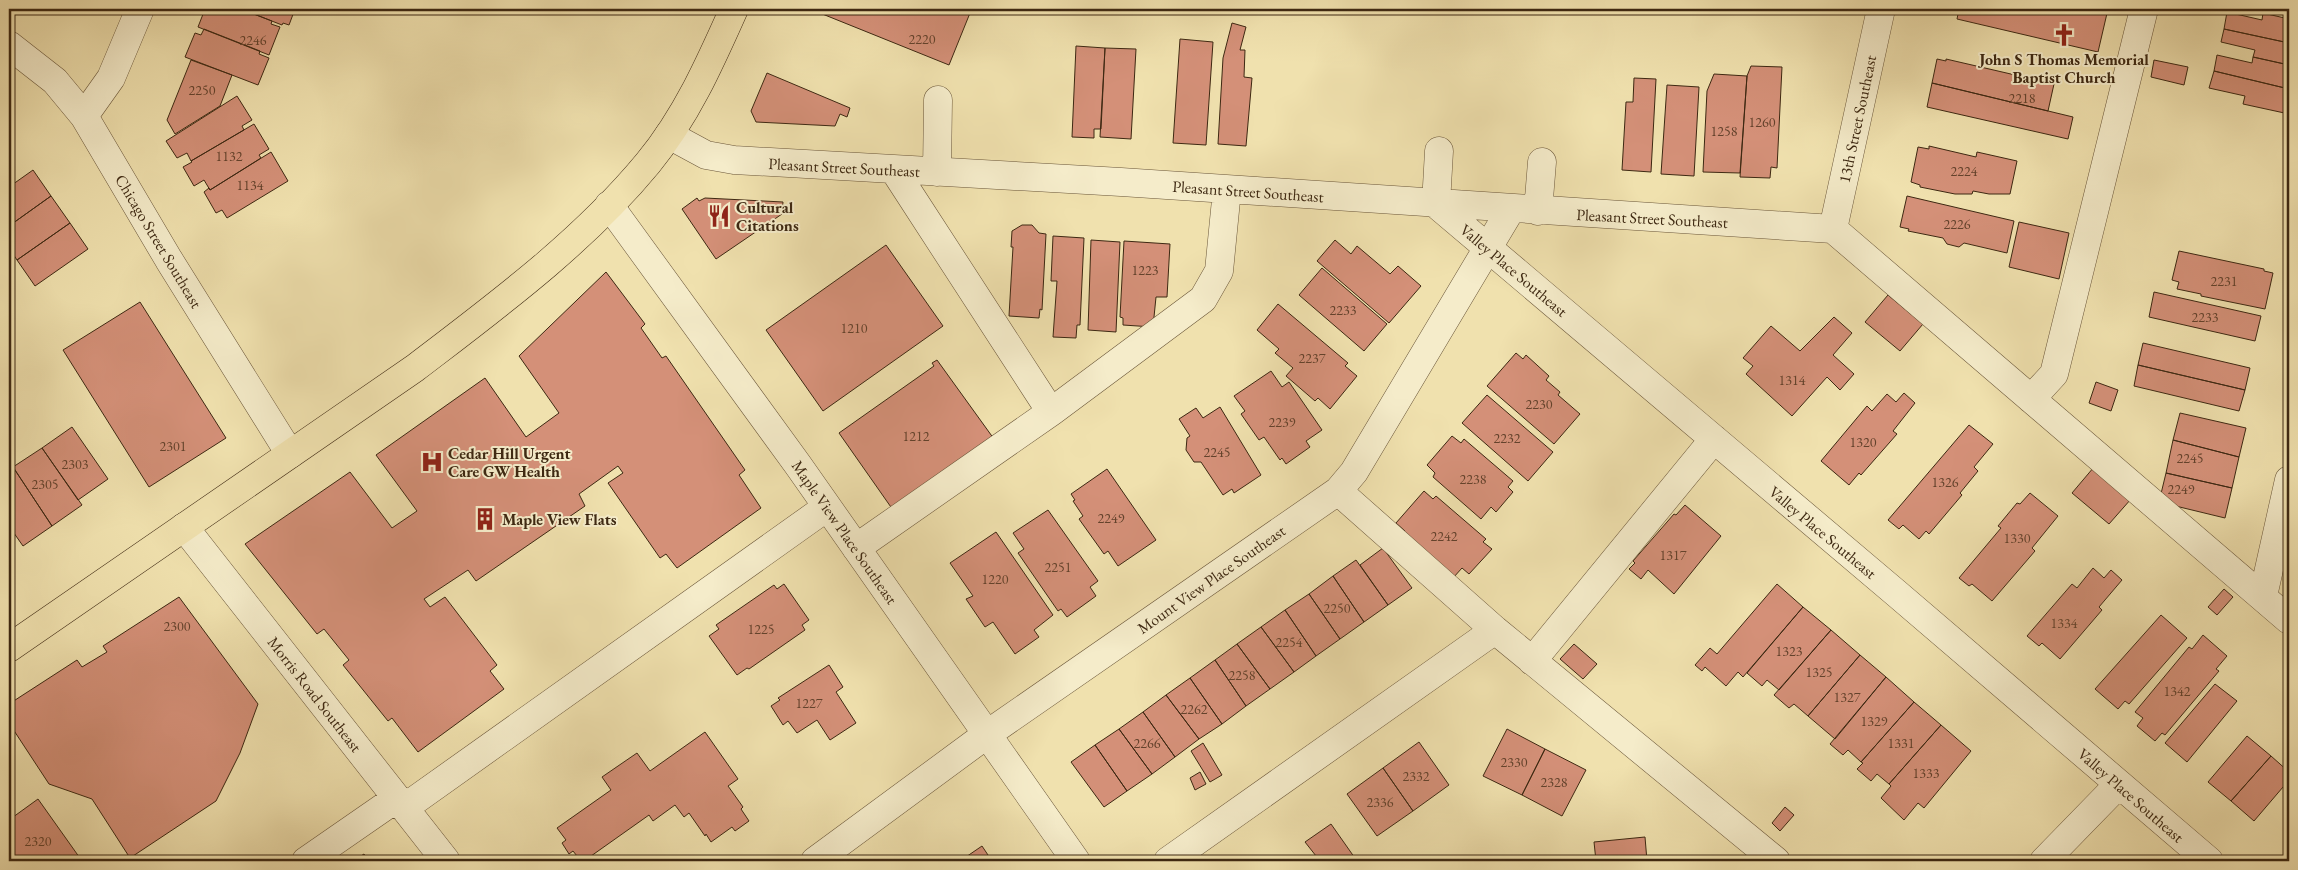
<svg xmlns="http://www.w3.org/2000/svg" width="2298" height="870" font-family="'EB Garamond',serif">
<rect width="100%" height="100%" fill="#f0e1ae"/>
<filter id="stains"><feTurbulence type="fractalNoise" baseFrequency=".004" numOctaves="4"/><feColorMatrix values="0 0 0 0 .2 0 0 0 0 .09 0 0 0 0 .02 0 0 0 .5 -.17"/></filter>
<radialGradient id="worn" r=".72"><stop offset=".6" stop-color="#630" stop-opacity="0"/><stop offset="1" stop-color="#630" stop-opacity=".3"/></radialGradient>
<path fill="#d49078" stroke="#3d2812" d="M205 9H241L272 21 271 24 280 27 269 55 198 27Z
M241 9H295L289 25 283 23 282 25Z
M810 9H960L970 13 949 65Z
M1959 9H2108L2098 52 1957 19Z
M2227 12 2262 20 2263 13 2289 19V43L2224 29Z
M1232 23 1246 27 1240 50H1245L1244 77 1252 78 1246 146 1218 144 1223 58Z
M204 29 260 51 259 54 269 58 258 85 185 57 195 33 201 35Z
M2224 29 2289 43V65L2253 57 2255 50 2221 42Z
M1180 39 1213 42 1206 145 1173 143Z
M1076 46 1105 48 1101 129H1094V138L1072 137Z
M1105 48 1136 49 1131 139 1100 137Z
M2217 55 2252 63 2253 57 2289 65V89L2214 71Z
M1937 59 1946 61V59L2054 84 2048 111 1932 83Z
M191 60 232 75 220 106 175 134 167 120Z
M2154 60 2188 67 2184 85 2151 77Z
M1751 66 1782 67 1777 168 1771 167 1770 178 1740 177 1747 76Z
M2214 71 2289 89V114L2243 104 2245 96 2209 88Z
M767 73 850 108 847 117 840 114 835 126 756 122 751 111Z
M1714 74 1747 76 1740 173 1703 172 1707 91Z
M1634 78 1656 79 1651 172 1622 170 1626 102H1633Z
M1932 83 2073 117 2068 139 1927 107Z
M1667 85 1699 87 1694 176 1661 174Z
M237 96 252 120 242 126 244 130 191 161 187 153 177 158 166 141Z
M254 124 269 149 259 155 261 158 210 190 204 180 194 186 183 167 192 162 191 161Z
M1929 146 1976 157 1977 152 2017 161 2010 194H1989L1973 191 1972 194H1955L1920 187V185L1911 182 1918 147 1929 149Z
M271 152 288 181 227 218 222 210 216 213 204 192 209 188 210 190Z
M33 170 51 196 9 226V187Z
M51 196 70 223 17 260 9 248V226Z
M1907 196 2014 221 2007 253 1964 243 1959 247 1947 244 1943 238 1908 231 1909 229 1900 227Z
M697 198 699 201 705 198 783 202 782 214 716 259 682 209Z
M2019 222 2069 233 2059 279 2009 267Z
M70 223 88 249 35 286 17 260Z
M1022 225H1032L1039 233 1046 234 1042 310 1040 309 1039 318 1009 316 1013 247H1011L1012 231Z
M1053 236 1084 238 1080 325H1077L1076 338 1053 337 1057 281H1051Z
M1091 240 1120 242 1116 332 1088 330Z
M1335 240 1351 254 1357 246 1390 274 1398 266 1421 286 1389 323 1317 261Z
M1124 241 1170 244 1167 297H1156L1153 327 1123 325V318L1120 317Z
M886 245 943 326 823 411 766 330Z
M2179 251 2264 269V271L2273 273 2265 309 2201 296V294L2177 289 2179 282 2172 280Z
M1322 268 1387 324 1364 351 1299 295Z
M606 272 645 324 641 328 662 358 666 356 745 470 739 475 761 508 677 568 666 554 660 558 608 483 623 473 618 466 579 494 585 506 476 581 468 570 424 599 430 607 445 597 497 665 490 671 504 689 418 752 392 718 388 721 343 665 349 660 324 629 317 634 245 544 350 472 392 528 417 511 376 455 485 378 526 437 559 413 519 356Z
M2154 292 2261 316 2255 341 2149 317Z
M1888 295 1923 324 1900 351 1865 322Z
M140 302 226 438 149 487 63 350Z
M1278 304 1348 363 1345 366 1357 376 1330 409 1318 398 1315 401 1286 376 1293 368 1275 353 1279 349 1257 330Z
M1834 317 1852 333 1833 355 1854 374 1840 390 1827 377 1792 416 1746 374 1753 366 1743 358 1771 326 1800 351Z
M2143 343 2250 368 2245 390 2138 365Z
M1516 353 1523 359 1526 355 1549 376 1546 380 1560 392 1558 395 1580 414 1554 444 1487 386Z
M937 360 994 439 893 510 839 433 934 366 932 363Z
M2138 365 2245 390 2239 411 2134 386Z
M1271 371 1282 387 1289 382 1322 430 1306 441 1310 447 1286 464 1282 458 1280 460 1264 437 1259 440 1241 414 1245 411 1234 396Z
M2096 382 2118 390 2111 411 2089 403Z
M1904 393 1915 403 1893 431 1897 434 1861 475 1859 473 1849 485 1821 461 1867 406 1872 411 1887 394 1896 402Z
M1487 395 1553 452 1528 481 1462 423Z
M1220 407 1261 475 1234 493 1232 489 1223 495 1201 462H1194L1186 450 1187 438 1190 436 1179 419 1196 408 1203 418Z
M2180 413 2246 428 2239 457 2173 440Z
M1969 425 1993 444 1974 467 1978 471 1960 493 1962 495 1929 534 1926 531 1919 539 1903 525 1899 529 1888 520Z
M72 427 108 479 78 500 42 448Z
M1452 436 1461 443 1464 439 1513 481 1508 487 1513 492 1496 512 1491 507 1481 519 1433 477 1435 473 1427 465Z
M2173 440 2239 457 2232 488 2166 473Z
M42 448 82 505 52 526 13 467Z
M13 467 52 526 23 546 9 526V470Z
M2094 467 2131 499 2109 524 2072 493Z
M1107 469 1156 540 1118 566 1108 551 1104 554 1079 519 1083 516 1073 501 1075 500 1071 494Z
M2166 473 2232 488 2225 518 2159 502Z
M1424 491 1433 499 1436 496 1486 539 1483 542 1492 549 1469 574 1462 568 1453 578 1402 534 1405 531 1396 523Z
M2030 493 2058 516 2032 548 2035 551 1992 601 1972 584 1969 586 1959 578 2001 528 1998 526 2017 503 2020 504Z
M1685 505 1721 536 1674 594 1648 570 1641 579 1629 569 1635 563 1633 561 1674 514 1676 515Z
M1048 510 1098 581 1090 587 1096 596 1067 617 1061 609 1058 611 1018 553 1024 549 1013 533Z
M996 532 1053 615 1034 630 1039 637 1015 654 993 622 985 627 966 599 973 596 950 563Z
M1383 548 1412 588 1388 605 1360 565Z
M1356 560 1388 605 1364 622 1333 576Z
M2093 568 2104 578 2111 570 2122 580 2099 607 2102 610 2060 659 2042 643 2039 646 2027 636 2072 584 2077 588Z
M1333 576 1364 622 1340 639 1309 594Z
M784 584 809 620 802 625 805 630 749 669 747 668 737 675 709 636 719 629 716 625 774 585 777 589Z
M1777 584 1803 607 1743 677 1738 672 1726 686 1705 667 1702 671 1695 665 1710 648 1717 654Z
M2224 589 2233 597 2217 615 2208 607Z
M1309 594 1340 639 1316 656 1285 610Z
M179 597 258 704 240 753 216 801 130 858 92 799 49 784 9 723V704L77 660 82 667 107 652 103 646Z
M1803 607 1831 630 1779 690 1767 680 1762 686 1747 673Z
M1285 610 1316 656 1294 672 1261 627Z
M2161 615 2187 638 2129 704 2125 701 2118 709 2095 689Z
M1261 627 1294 672 1270 689 1237 644Z
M1831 630 1860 655 1808 716 1794 704 1789 708 1774 695Z
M2203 635 2227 656 2216 669 2219 671 2165 735 2162 733 2155 741 2137 726 2143 718 2135 712 2189 647 2192 649Z
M1237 644 1270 689 1246 706 1215 660Z
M1574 644 1597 664 1583 679 1560 659Z
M1860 655 1886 677 1835 739 1808 716Z
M1215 660 1246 706 1222 724 1190 678Z
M829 665 843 687 836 692 856 723 830 740 817 720 797 733 788 721 783 725 771 706 780 700 778 698Z
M1886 677 1914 702 1861 762 1848 750 1843 755 1830 744Z
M1190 678 1222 724 1199 739 1166 695Z
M2215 684 2237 701 2187 762 2165 743Z
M1166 695 1199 739 1175 757 1143 712Z
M1914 702 1941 725 1889 784 1877 774 1871 781 1857 769 1863 763 1861 762Z
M1143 712 1175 757 1152 774 1119 729Z
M1941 725 1971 751 1924 808 1918 803 1904 820 1881 798 1891 786 1889 784Z
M1119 729 1152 774 1127 791 1095 745Z
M1507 729 1545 749 1522 795 1483 776Z
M705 732 738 779 728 786 743 807 741 809 749 821 735 831 732 827 711 842 706 834 705 836 689 813 684 817 675 805 653 821 649 815 584 861H581L573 851 569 854 562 843 566 840 557 828 611 790 602 777 637 753 650 771Z
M2247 736 2271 756 2231 801 2208 782Z
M1419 742 1449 785 1413 811 1383 768Z
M1203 743 1222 775 1210 782 1191 751Z
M1095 745 1127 791 1104 807 1071 762Z
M1545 749 1586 770 1562 816 1522 795Z
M2271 756 2289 772V780L2254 821 2231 801Z
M1383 768 1413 811 1377 836 1347 794Z
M1200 772 1206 784 1195 790 1190 778Z
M38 799 82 861H9V820Z
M1785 807 1794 815 1780 831 1772 823Z
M1331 824 1357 861H1320L1305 842Z
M1645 837 1647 861H1596L1594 842Z
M982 846 992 861H960Z
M364 854 369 861H353Z
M1315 856 1319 861H1306Z"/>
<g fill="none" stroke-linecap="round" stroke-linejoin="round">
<defs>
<path id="minor" d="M9 45 55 81 84 116 169 260 290 454
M84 116 111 78 140 9
M669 135 706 155 734 160 1121 182 1833 229
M1439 151 1436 204 1896 593 2209 861
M894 170 1051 412
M937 172 938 100
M609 205 798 465 1076 861
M1538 211 1542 162
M1833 229 2289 620
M1833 229 1881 9
M2031 399 2054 374 2144 9
M1338 491 1495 630 1776 861
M184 527 446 861
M856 548 1051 412 1203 299 1219 271 1227 190
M2263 596 2289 480
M1532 661 1714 439
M404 808 827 507
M306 861 397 798
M815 861 986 735 1338 491 1354 472 1511 209
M1168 861 1495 630
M2044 861 2119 784"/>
<path id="major" d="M9 648 415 368C496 306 582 243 648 163 686 117 710 63 734 9"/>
</defs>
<use href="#minor" stroke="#6a5639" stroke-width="29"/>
<use href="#major" stroke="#3d2812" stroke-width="29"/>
<use href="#minor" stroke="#f5ecca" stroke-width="28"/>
<use href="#major" stroke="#f0e1ae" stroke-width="28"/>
</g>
<defs>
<symbol id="church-bare" viewBox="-9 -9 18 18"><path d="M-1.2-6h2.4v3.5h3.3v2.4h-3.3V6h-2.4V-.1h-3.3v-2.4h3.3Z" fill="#8f2418" stroke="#f5ecca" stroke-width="2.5" paint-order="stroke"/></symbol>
<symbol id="restaurant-bare" viewBox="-9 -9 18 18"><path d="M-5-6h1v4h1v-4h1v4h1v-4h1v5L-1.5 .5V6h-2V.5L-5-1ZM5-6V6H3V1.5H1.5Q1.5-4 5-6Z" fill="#8f2418" stroke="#f5ecca" stroke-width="2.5" paint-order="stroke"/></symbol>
<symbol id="hospital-bare" viewBox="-9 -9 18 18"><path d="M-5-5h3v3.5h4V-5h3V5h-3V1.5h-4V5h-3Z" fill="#8f2418" stroke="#f5ecca" stroke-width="2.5" paint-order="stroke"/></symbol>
<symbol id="building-bare" viewBox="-9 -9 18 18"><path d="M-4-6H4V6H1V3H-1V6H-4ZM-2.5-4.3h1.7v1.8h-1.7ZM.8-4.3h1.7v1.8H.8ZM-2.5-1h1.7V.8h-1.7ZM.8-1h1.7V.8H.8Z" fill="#8f2418" stroke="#f5ecca" stroke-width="2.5" paint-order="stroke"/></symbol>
</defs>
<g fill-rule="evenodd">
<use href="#church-bare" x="2048" y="19" width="32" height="32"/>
<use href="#restaurant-bare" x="703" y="200" width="32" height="32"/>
<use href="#hospital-bare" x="416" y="446" width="32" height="32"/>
<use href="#building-bare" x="469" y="503" width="32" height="32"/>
</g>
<g text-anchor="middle" stroke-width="4" stroke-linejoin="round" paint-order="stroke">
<g font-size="14" fill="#63422c">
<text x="922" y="44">2220</text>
<text x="253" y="45">2246</text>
<text x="202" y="95">2250</text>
<text x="2022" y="103">2218</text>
<text x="1762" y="127">1260</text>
<text x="1724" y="136">1258</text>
<text x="229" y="161">1132</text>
<text x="1964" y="176">2224</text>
<text x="250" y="190">1134</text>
<text x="1957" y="229">2226</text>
<text x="1145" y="275">1223</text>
<text x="2224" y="286">2231</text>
<text x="1343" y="315">2233</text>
<text x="2205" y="322">2233</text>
<text x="854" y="333">1210</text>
<text x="1312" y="363">2237</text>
<text x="1792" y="385">1314</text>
<text x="1539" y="409">2230</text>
<text x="1282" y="427">2239</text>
<text x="916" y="441">1212</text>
<text x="1507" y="443">2232</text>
<text x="1863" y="447">1320</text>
<text x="173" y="451">2301</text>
<text x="1217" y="457">2245</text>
<text x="2190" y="463">2245</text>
<text x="75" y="469">2303</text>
<text x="1473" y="484">2238</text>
<text x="1945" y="487">1326</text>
<text x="45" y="489">2305</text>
<text x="2181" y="494">2249</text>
<text x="1111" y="523">2249</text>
<text x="1444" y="541">2242</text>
<text x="2017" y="543">1330</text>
<text x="1673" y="560">1317</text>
<text x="1058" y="572">2251</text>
<text x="995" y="584">1220</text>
<text x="1337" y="613">2250</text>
<text x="2064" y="628">1334</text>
<text x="177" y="631">2300</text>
<text x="761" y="634">1225</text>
<text x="1289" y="647">2254</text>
<text x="1789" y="656">1323</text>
<text x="1819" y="677">1325</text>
<text x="1242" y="680">2258</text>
<text x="2177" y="696">1342</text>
<text x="1847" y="702">1327</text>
<text x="809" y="708">1227</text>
<text x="1194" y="714">2262</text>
<text x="1874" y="726">1329</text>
<text x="1147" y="748">2266</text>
<text x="1901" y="748">1331</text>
<text x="1514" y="767">2330</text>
<text x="1926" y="778">1333</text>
<text x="1416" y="781">2332</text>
<text x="1554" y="787">2328</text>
<text x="1380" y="807">2336</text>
<text x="38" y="846">2320</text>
</g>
<g font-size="16" font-weight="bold" fill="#3d2812" stroke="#f5ecca" text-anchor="start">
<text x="2064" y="65" text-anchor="middle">John S Thomas Memorial<tspan x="2064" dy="18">Baptist Church</tspan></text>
<text x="736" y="213">Cultural<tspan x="736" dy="18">Citations</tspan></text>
<text x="448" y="459">Cedar Hill Urgent<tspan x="448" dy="18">Care GW Health</tspan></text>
<text x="502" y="525">Maple View Flats</text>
</g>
<g font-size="16" fill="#3d2812" stroke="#f5ecca">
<text transform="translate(1857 119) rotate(-78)" y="6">13th Street Southeast</text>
<text transform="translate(844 167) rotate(3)" y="6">Pleasant Street Southeast</text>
<text transform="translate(1248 191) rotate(4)" y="6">Pleasant Street Southeast</text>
<text transform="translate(1652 218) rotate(3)" y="6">Pleasant Street Southeast</text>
<text transform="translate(159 241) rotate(59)" y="6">Chicago Street Southeast</text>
<text transform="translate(1514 270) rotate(40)" y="6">Valley Place Southeast</text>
<text transform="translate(845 532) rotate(55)" y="6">Maple View Place Southeast</text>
<text transform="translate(1823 532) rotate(40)" y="6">Valley Place Southeast</text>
<text transform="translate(1211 579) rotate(-35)" y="6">Mount View Place Southeast</text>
<text transform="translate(315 694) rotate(52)" y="6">Morris Road Southeast</text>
<text transform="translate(2131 795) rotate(41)" y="6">Valley Place Southeast</text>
</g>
</g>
<rect width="2298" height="870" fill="none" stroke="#f0e1ae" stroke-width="30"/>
<rect x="10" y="10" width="2278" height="850" fill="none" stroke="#3d2812" stroke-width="2.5"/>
<rect x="15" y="15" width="2268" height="840" fill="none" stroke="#3d2812"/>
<rect width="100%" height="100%" filter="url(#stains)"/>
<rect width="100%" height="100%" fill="url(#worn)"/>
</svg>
